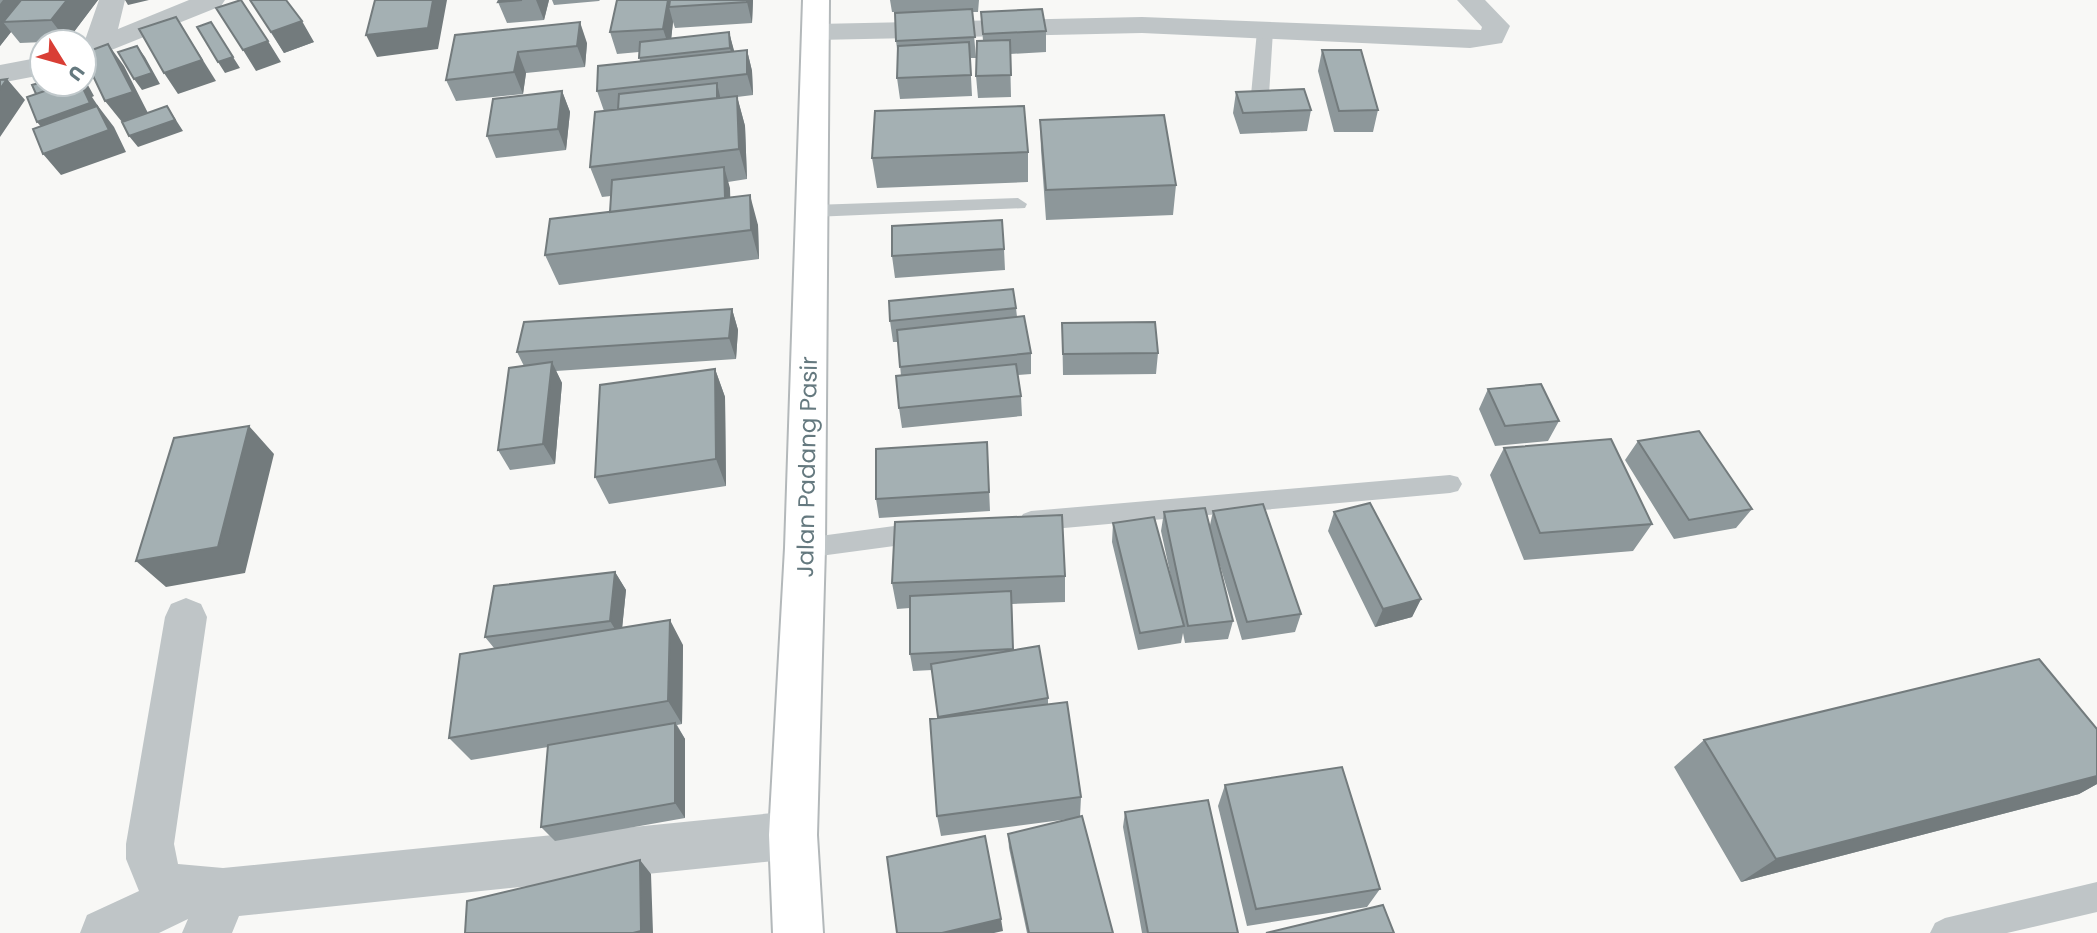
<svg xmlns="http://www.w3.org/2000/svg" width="2097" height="933" font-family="Poppins,sans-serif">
<rect width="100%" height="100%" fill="#f8f8f6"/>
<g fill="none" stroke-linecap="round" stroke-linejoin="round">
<defs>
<path id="highway" d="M803 0H829L825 548 817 835 823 933H773L769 835 785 548Z"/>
</defs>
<use href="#highway" stroke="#b3b8ba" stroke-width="4"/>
<path fill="#bfc5c7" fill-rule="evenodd" d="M1265 26 1273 31 1269 95 1260 100 1251 95 1257 31Z
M1018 198 1027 204 1025 208 813 217 804 211 813 205Z
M1450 475 1458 477 1462 484 1458 491 1450 493 1031 531 1023 528 1019 521 1023 514 1031 511Z
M924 522 932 525 936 532 932 539 924 542 805 558 797 555 793 548 797 541 805 538Z
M2097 882V912L2007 933H1930L1935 923 1945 918Z"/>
<path fill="#bfc5c7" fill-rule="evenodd" d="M99 0H125L118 29 189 0H225L221 6 84 61V43Z
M1457 0H1485L1510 26 1502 43 1470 48 1142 33 817 40 807 38 803 32 807 26 817 24 1142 17 1481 30 1482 27Z
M42 57V75L0 83V65Z
M186 598 201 604 207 617 174 844 178 864 223 868 793 811 810 818 817 835 810 852 793 859 239 916 232 933H182L188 919 159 933H80L87 915 139 891 126 859V844L165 617 171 604Z"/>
<use href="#highway" fill="#fff" fill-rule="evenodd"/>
</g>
<path fill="#8d979a" d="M0 0H98L67 41 20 43 11 32 0 46Z
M250 0 314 42 284 53Z
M499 0H549L544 20 507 23 498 2Z
M552 0H600L599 1 554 5Z
M753 0 752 23 675 28 673 22 671 39 729 32 734 52 747 50 752 71 753 95 737 97 745 126 747 179 728 182 730 197 758 225 759 259 559 285 545 255 610 212 611 196 602 197 590 167 604 111 597 91 640 62 639 52 617 54 610 32 670 3Z
M890 0H979L978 12H972L976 58H970L972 96 900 99 897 78 898 56 896 41 913 12H892Z
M981 12 1046 31V52L1010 54 1011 97 978 98 976 76 983 41Z
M455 35 587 43 585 67 526 73 523 94 456 101 446 80Z
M1322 50 1378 110 1373 132H1334L1318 71Z
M562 91 570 112 566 150 496 158 487 136Z
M1236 92 1311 110 1307 131 1240 134 1233 113Z
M1040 120 1176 185 1173 215 1046 220 1041 150Z
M1028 152V182L877 188 872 158Z
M1004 249 1005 270 895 278 892 256Z
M1016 308 1017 317 1031 353V374L1018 375 1021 396 1022 416 902 428 899 408 901 376 898 342H893L890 321Z
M732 309 738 330 736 359 556 371 562 383 555 464 510 470 498 450 524 366 517 352Z
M1062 323 1158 353 1156 374 1063 375Z
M715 369 725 397 726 486 609 504 595 477Z
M1488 389 1559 421 1548 441 1495 446 1479 409Z
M1638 441 1752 509 1736 528 1674 539 1625 460Z
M987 442 990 511 879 518 876 499Z
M1504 448 1652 524 1633 551 1524 560 1490 475Z
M1213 511 1301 614 1295 632 1242 640 1219 562 1233 621 1228 639 1185 643 1183 633 1181 643 1138 650 1112 542 1113 523 1171 577 1161 531 1164 512 1210 525Z
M1334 512 1421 599 1412 617 1375 627 1328 531Z
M615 572 626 590 622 628 683 645 682 724 677 725 685 739V818L555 841 541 827 548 747 471 760 449 738 494 648 485 637Z
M1065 576V602L1012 604 1013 650 1048 698V705L1081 797 1080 817 1113 933H1027L1009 848 1008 834 1069 819 941 836 937 816 939 718 932 670 913 671 910 654V608L897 609 892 583Z
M2097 729V784L2079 794 1741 882 1674 767 1704 740Z
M1225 785 1380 889 1367 907 1247 926 1218 806Z
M1125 812 1238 933H1142L1123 827Z"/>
<path fill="#737b7d" d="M3 0H36L3 22 11 32 0 46V4Z
M67 0H98L67 41 51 20Z
M125 0H149L128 5Z
M433 0H447L438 49 377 57 366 35Z
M536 0H549L544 20Z
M668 0H669L671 7H669L673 22 670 50 663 29Z
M747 0H753L752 23 747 2Z
M176 17 216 81 178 94 164 73Z
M302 21 314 42 284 53 271 32Z
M580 22 587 43 585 67 577 46Z
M729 32 735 54V69L730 48Z
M268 41 281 62 256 71 243 50Z
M108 44 124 66 148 113 122 122 105 101Z
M137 46 145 57 160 84 142 90 134 79Z
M747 50 752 71 753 95 747 74Z
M518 52 526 73 523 94 514 72Z
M233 57 240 68 225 73 218 62Z
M84 78 94 96 92 97 98 106 114 127 126 152 61 175 43 154 55 143 37 122 81 84 84 82Z
M7 79 25 100 0 137V89Z
M717 83 722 105 717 101Z
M562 91 570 112 566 150 558 129Z
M737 96 745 126 747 179 739 149Z
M167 106 183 131 138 147 129 136Z
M724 167 730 188 731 223 725 202Z
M750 195 758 225 759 259 751 230Z
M732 309 738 330 736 359 729 338Z
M552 362 562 383 555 464 543 444Z
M715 369 725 397 726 486 716 459Z
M249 426 274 454 245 573 166 587 136 561Z
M615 572 626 590 621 639 610 621Z
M1421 599 1412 617 1375 627 1383 609Z
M670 620 683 645 682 724 668 701Z
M675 723 685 739V818L675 803Z
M2097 776V784L2079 794 1741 882 1776 859Z
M640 860 651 874 653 933H633Z
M1001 919 1003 931 994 933H942Z"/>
<path fill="#a4b0b3" stroke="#737b7d" stroke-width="2" d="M21 0H67L51 20 3 22Z
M241 0 268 41 243 50 216 8Z
M250 0H286L302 21 271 32Z
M375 0H433L428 28 366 35Z
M499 0H522L498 2Z
M617 0H668L663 29 610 32Z
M670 0H747V2L669 7Z
M972 9 975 37 896 41 895 13Z
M1042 9 1046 31 983 34 981 12Z
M176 17 202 60 164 73 139 29Z
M211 22 233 57 218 62 197 27Z
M580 22 577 46 518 52 514 72 446 80 455 35Z
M729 32 730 48 639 58 640 42Z
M1010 40 1011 75 976 76 977 41Z
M969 42 971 75 897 78 898 46Z
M108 44 133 92 105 101 84 57V53Z
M137 46 152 73 134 79 118 52Z
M747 50V74L597 91 598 66Z
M1322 50H1361L1378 110 1339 111Z
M7 79 0 89V80Z
M42 82V84H65L36 94 32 85Z
M717 83V98L618 109 619 94Z
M65 84H81L90 103 37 122 27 97Z
M1304 89 1311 110 1243 113 1236 92Z
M562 91 558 129 487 136 493 99Z
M737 96 739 149 590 167 595 112Z
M97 106 109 130 43 154 33 129Z
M167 106 175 120 129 136 122 122Z
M1024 106 1028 152 872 158 875 111Z
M1164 115 1176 185 1046 190 1040 120Z
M724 167 725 198 610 212 612 180Z
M750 195 751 230 545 255 550 219Z
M1002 220 1004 249 892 256V226Z
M1013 289 1016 308 890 321 889 301Z
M732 309 729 338 517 352 524 322Z
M1024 316 1031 353 900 367 897 330Z
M1155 322 1158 353 1063 354 1062 323Z
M552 362 543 444 498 450 509 368Z
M1016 364 1021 396 899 408 896 376Z
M715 369 716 459 595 477 600 385Z
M1541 384 1559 421 1505 426 1488 389Z
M249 426 218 547 136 561 174 438Z
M1699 431 1752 509 1689 520 1638 441Z
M1611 439 1652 524 1540 533 1504 448Z
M987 442 989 492 876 499V449Z
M1370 503 1421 599 1383 609 1334 512Z
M1263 504 1301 614 1247 622 1213 511Z
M1205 508 1233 621 1188 626 1164 512Z
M1062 515 1065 576 892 583 895 522Z
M1154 517 1184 626 1140 633 1113 523Z
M615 572 610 621 485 637 494 586Z
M1011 591 1013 649 910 654V596Z
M670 620 668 701 449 738 460 654Z
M1039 646 1048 698 938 717 931 664Z
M2039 659 2097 729V776L1776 859 1704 740Z
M1067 702 1081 797 937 816 930 719Z
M675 723V803L541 827 548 745Z
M1342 767 1380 889 1256 909 1225 785Z
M1208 800 1238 933H1148L1125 812Z
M1082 816 1113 933H1029L1008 834Z
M985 836 1001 919 942 933H897L887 857Z
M640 860 641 931 633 933H465L467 901Z
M1383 905 1394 933H1266Z"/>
<g text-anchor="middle" stroke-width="7" stroke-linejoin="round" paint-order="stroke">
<g font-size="23" fill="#65797f" stroke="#fff">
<text transform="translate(807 467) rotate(-89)" y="8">Jalan Padang Pasir</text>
</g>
</g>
<g transform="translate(63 63) rotate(127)"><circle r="33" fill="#ffffff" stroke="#c1c9cc" stroke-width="2"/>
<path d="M0-5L12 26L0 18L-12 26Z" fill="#d93e35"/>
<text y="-10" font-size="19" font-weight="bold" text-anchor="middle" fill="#65797f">U</text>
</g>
</svg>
